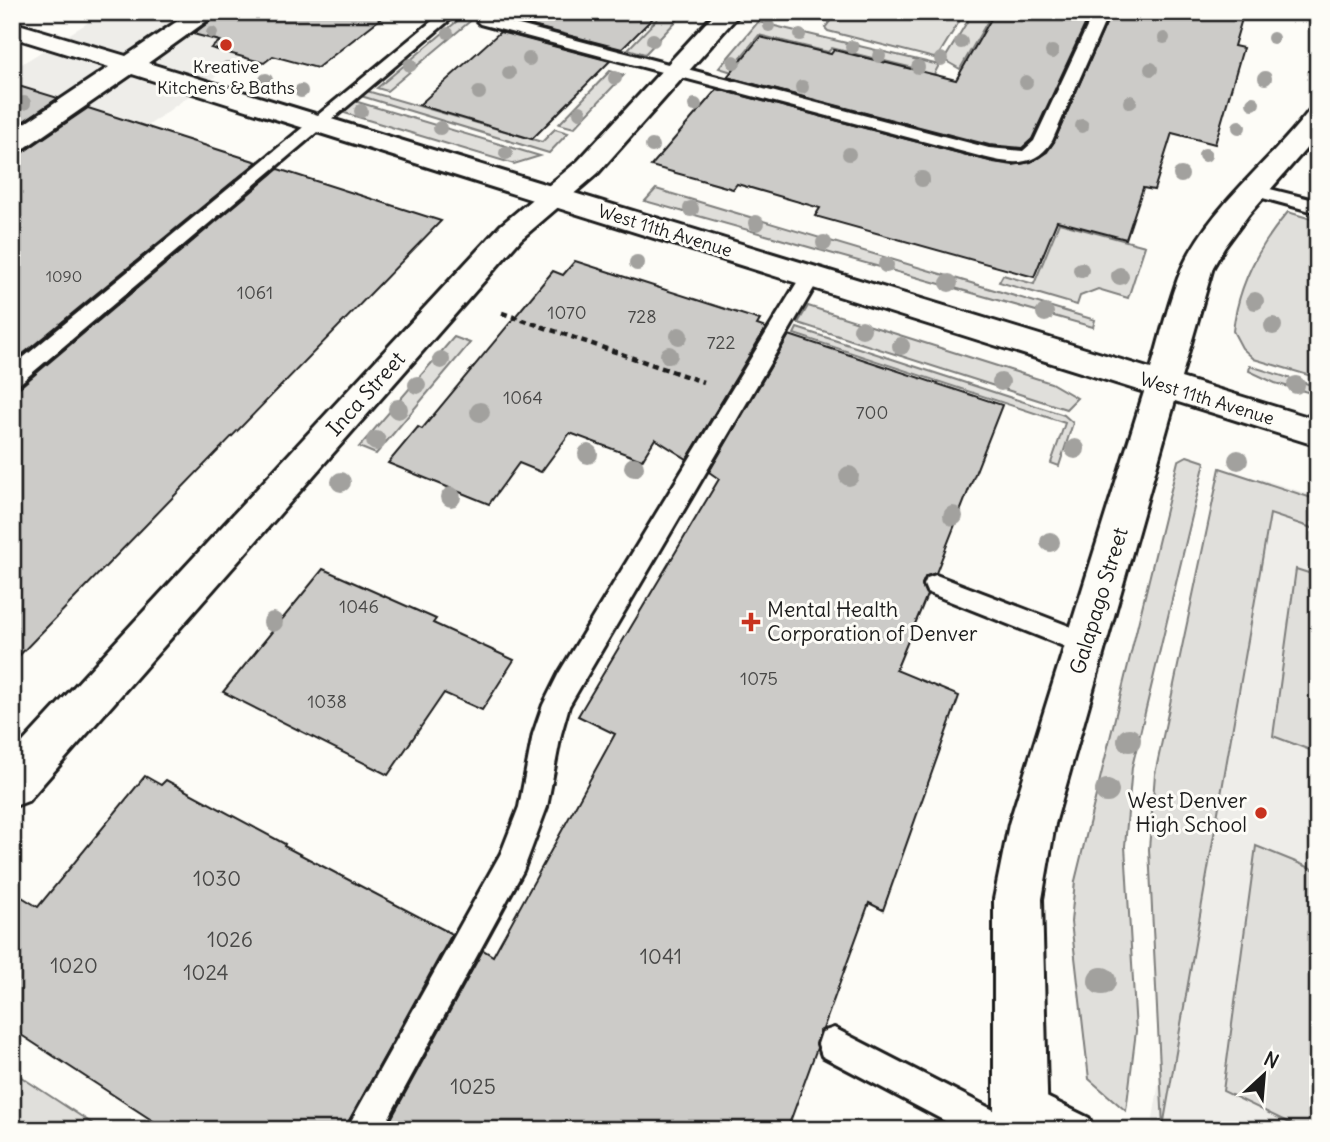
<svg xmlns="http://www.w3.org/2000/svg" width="1330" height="1142" font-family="Delius,sans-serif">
<rect width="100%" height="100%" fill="#fdfcf7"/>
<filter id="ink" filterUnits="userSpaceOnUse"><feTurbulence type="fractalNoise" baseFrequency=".0143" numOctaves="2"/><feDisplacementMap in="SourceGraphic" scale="14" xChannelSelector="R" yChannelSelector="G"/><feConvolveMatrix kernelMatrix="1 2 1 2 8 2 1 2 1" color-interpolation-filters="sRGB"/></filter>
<g filter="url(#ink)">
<path fill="#eeede9" d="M105 12H304L12 225V70Z
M1261 479 1318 497V1130H1151Z"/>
<path fill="#e0dfdb" stroke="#7e7e7c" stroke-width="2" d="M468 12H481L387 91 377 88Z
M837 12H965L938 56 934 58 828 31 825 28Z
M973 12H993L960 69 944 60Z
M662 14 679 18 645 54 628 49Z
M758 22 939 65 931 80 918 76 921 70 832 48 828 52 759 35 741 57 754 61 742 75 719 68Z
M610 71 624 75 574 128 559 124Z
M367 91 542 142 555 129 568 133 549 153 361 96Z
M351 100 540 156 514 164 338 111Z
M656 189 1095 320 1093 327 645 201Z
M1288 212 1318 221V378L1254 359 1242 348 1233 331C1238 285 1258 247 1288 212Z
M1059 223 1145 246 1128 298 1098 289 1080 296 1077 305 999 282 1003 275 1034 284Z
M808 306 1051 383 1077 398 1066 409 798 323Z
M797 328 1064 415 1073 423 1059 466 1051 463 1065 423 794 334Z
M454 337 470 343 376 454 359 447Z
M1250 366 1318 387V395L1275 383 1249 371Z
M1187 456 1205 462 1132 767 1125 846 1136 1031 1126 1111 1089 1079 1071 922 1075 881 1178 461Z
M1220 468 1318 500V530L1270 514 1163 1127 1149 849 1155 774Z
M1296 569 1318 576V753L1273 736Z
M1256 846 1318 871V1130H1304L1223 1091Z
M12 1071 102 1130H12Z"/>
<path fill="#cccbc8" stroke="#1c1c1c" stroke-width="2" d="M222 12H389L317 68 273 56 264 63 211 48 220 41 193 34Z
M523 12H659L622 49 513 21Z
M995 12H1091L1032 139 1022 148 989 145 727 77 760 37 831 54 834 50 956 80Z
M1111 12H1244L1234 46 1243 48 1215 144 1172 133 1154 190 1143 188 1126 239 1057 221 1034 277 815 216 820 208 737 184 733 189 651 166 717 89 993 162 1013 165 1031 162 1047 152 1054 142Z
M500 32 610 61 532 139 419 105Z
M12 84 58 98 12 129Z
M88 108 257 162 12 363V155L23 152Z
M278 169 441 221 12 663V389L21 386Z
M575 261 760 320 757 325 766 328 687 459 655 439 642 460 570 433 541 472 519 463 489 504 388 463 418 427 422 429 553 271 563 275Z
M789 335 1002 405 936 573 926 576 922 584 927 595 896 670 959 696 883 910 869 903 823 1029 820 1031 817 1048 787 1130H385L483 950 493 956 615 734 578 716 719 479 709 472Z
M323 569 436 619 433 623 514 660 482 710 444 693 388 775 223 692Z
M145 776 161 785 166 780 285 844 284 846 452 934 344 1130H167L12 1029V891L38 907Z"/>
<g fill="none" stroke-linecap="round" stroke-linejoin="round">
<defs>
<path id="lane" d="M443 12H459L19 384 12 387V367Z
M1094 12H1109L1052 141C1035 168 1011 164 983 157L480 24 477 21 485 16 989 148 1023 151 1034 141Z
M1254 185 1318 201V213L1248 194 1245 190Z
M811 270 818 271 821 276 569 706 561 734 547 807 523 871 382 1130H346L501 853 519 807 533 734 543 705 559 673 801 276 804 271Z
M936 575 1095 636 1099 644 1095 652 1086 655 927 592 924 585 927 578Z
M834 1028 1009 1118 1014 1130H962L822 1056 818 1044 822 1032Z
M1020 1084 1089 1118 1094 1130H1041L1008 1113 1003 1101 1008 1089Z"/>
<path id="street" d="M716 12H741L598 173 521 239 28 801 12 807V754L501 225 578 161Z"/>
<path id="secondary" d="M191 12H219L148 63 1151 369C1161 336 1169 298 1183 266 1211 206 1269 163 1309 111L1318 109V135L1249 214 1224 248 1213 267 1181 378 1318 420V446L1175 401 1055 824 1042 899 1048 1130H994V899L1009 824 1144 392 132 74 22 150 12 152V132L109 67 12 37V22L126 56Z"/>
</defs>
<use href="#lane" stroke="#1c1c1c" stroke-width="6"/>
<use href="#street" stroke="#1c1c1c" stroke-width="6"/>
<use href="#secondary" stroke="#1c1c1c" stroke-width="6"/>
<path stroke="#1c1c1c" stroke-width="4.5" stroke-dasharray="6 4.5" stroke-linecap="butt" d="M502 313 703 382"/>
<use href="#lane" fill="#fdfcf7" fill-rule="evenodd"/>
<use href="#street" fill="#fdfcf7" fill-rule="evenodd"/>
<use href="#secondary" fill="#fdfcf7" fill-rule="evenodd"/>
</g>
<g fill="#a2a19e">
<circle cx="769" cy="26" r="6"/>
<circle cx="212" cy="33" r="6"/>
<circle cx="448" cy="33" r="6"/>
<circle cx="800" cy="35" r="6"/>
<circle cx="1164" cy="38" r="6"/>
<circle cx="1273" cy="38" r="6"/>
<circle cx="653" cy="40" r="7"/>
<circle cx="961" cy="42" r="7"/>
<circle cx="852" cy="47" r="7"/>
<circle cx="1052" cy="52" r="7"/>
<circle cx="879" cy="56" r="7"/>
<circle cx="529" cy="59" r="7"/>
<circle cx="941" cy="59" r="7"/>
<circle cx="734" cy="62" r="7"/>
<circle cx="410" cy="65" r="7"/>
<circle cx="918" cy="67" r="7"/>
<circle cx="227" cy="68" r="7"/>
<circle cx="1151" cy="69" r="7"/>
<circle cx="509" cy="73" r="7"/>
<circle cx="615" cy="78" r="7"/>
<circle cx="1265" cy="78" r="7"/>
<circle cx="266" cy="80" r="7"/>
<circle cx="1026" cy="82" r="7"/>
<circle cx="802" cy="87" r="7"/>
<circle cx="301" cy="91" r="7"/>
<circle cx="479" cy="93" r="7"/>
<circle cx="1130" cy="102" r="7"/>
<circle cx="24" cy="103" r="7"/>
<circle cx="1253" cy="103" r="7"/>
<circle cx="695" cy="105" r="7"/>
<circle cx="361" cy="111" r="7"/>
<circle cx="580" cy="112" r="7"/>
<circle cx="1082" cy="126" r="7"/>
<circle cx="1239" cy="127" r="7"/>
<circle cx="440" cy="128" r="7"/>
<circle cx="652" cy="146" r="7"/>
<circle cx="506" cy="153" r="7"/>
<circle cx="849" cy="154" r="7"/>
<circle cx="1205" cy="155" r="7"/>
<circle cx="1181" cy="175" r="8"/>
<circle cx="922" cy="179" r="8"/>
<circle cx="691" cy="209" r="8"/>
<circle cx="756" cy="223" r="8"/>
<circle cx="824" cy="243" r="8"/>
<circle cx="637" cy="263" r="8"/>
<circle cx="886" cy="265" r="8"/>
<circle cx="1081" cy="270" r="8"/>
<circle cx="1120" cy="276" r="9"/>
<circle cx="949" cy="283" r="9"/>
<circle cx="1255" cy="301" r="9"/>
<circle cx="1045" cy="313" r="9"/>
<circle cx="1273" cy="326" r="9"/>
<circle cx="862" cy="329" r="9"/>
<circle cx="679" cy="336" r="9"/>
<circle cx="901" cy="346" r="9"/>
<circle cx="669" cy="355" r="9"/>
<circle cx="441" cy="360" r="9"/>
<circle cx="1001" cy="382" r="9"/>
<circle cx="417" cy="385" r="9"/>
<circle cx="1296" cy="385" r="9"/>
<circle cx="398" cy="409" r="10"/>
<circle cx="480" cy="412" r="10"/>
<circle cx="376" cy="441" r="10"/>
<circle cx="1075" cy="449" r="10"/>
<circle cx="588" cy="454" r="10"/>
<circle cx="1238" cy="460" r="10"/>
<circle cx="634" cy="467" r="10"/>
<circle cx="849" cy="476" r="10"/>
<circle cx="341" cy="482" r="10"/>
<circle cx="451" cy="497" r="10"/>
<circle cx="953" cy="516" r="10"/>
<circle cx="1050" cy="542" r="10"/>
<circle cx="273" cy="622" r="10"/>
<circle cx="1129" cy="740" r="12"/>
<circle cx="1107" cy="791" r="12"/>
<circle cx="1102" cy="981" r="14"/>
</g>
</g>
<g fill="#c8321e" stroke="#fdfcf7" stroke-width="2.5">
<circle cx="226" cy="45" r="7"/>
<path d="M747.5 611.5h7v7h7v7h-7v7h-7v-7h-7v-7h7z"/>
<circle cx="1261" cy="813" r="7"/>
</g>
<g text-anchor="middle" stroke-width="6" stroke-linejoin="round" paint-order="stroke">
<g font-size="16" fill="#484847">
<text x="64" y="282">1090</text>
</g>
<g font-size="18" fill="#1c1c1c" stroke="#fdfcf7">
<text x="226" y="73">Kreative<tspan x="226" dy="21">Kitchens &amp; Baths</tspan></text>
</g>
<g font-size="18" fill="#1c1c1c" stroke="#fdfcf7">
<text transform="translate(665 231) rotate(17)" y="6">West 11th Avenue</text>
<text transform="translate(1207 399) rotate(17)" y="6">West 11th Avenue</text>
</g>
<g font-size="18" fill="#484847">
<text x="255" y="299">1061</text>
<text x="567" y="319">1070</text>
<text x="642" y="323">728</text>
<text x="721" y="349">722</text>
<text x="523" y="404">1064</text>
<text x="872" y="419">700</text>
<text x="359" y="613">1046</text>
<text x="759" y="685">1075</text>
<text x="327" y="708">1038</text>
</g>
<g font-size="21" fill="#1c1c1c" stroke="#fdfcf7">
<text transform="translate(366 394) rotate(-48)" y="7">Inca Street</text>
<text transform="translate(1099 601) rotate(-73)" y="7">Galapago Street</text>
</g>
<g font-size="21" fill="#1c1c1c" stroke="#fdfcf7" text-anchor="start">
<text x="767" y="617">Mental Health<tspan x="767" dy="24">Corporation of Denver</tspan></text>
<text x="1247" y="808" text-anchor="end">West Denver<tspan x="1247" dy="24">High School</tspan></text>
</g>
<g font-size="21" fill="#484847">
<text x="217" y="886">1030</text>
<text x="230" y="947">1026</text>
<text x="661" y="964">1041</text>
<text x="74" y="973">1020</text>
<text x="206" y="980">1024</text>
<text x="473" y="1094">1025</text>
</g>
</g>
<rect width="1330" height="1142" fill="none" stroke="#fdfcf7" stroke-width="42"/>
<rect x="21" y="21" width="1288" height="1100" fill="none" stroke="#1c1c1c" stroke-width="2.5" filter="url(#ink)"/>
<g transform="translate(1264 1075) rotate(26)" stroke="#fdfcf7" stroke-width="5" paint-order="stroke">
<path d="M0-5L12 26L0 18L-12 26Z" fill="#1c1c1c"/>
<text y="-10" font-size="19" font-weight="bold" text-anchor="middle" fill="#1c1c1c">N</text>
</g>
</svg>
